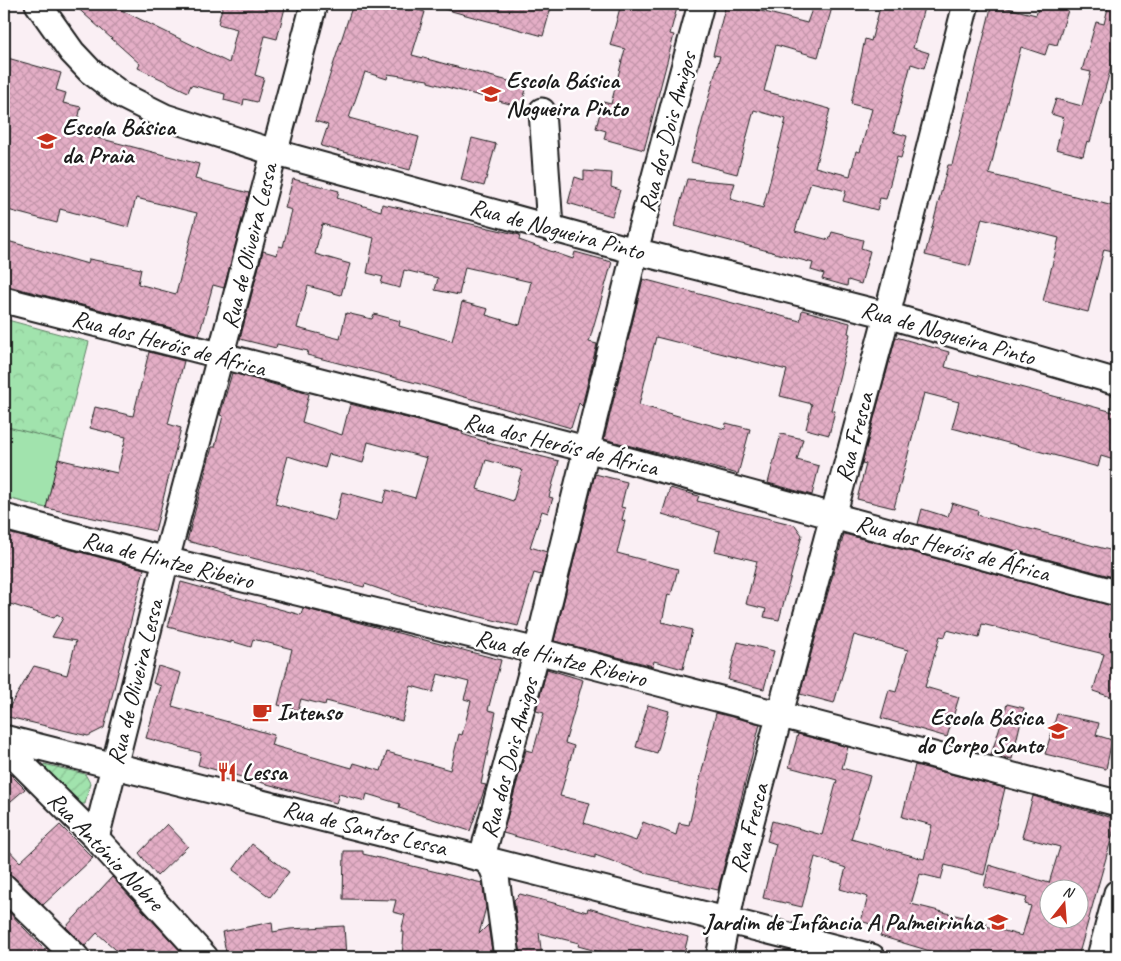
<svg xmlns="http://www.w3.org/2000/svg" width="1121" height="961" font-family="Caveat,sans-serif">
<defs>
<pattern id="forest-crowns" width="20" height="18" patternUnits="userSpaceOnUse" patternTransform="scale(1.25)"><rect width="20" height="18" fill="#a1e3ad"/><path d="M2 6a3 3 0 1 1 6 0M12 15a3 3 0 1 1 6 0" fill="none" stroke="#8ac294"/></pattern>
<pattern id="garden-furrows" width="10" height="10" patternUnits="userSpaceOnUse" patternTransform="scale(1.25)"><rect width="10" height="10" fill="#a1e3ad"/><path d="M-1 1l2-2M0 10L10 0M9 11l2-2" fill="none" stroke="#8ac294"/></pattern>
<pattern id="building-cross-hatch" width="8" height="8" patternUnits="userSpaceOnUse" patternTransform="scale(1.25)"><rect width="8" height="8" fill="#e4aec6"/><path d="M0 0l8 8M0 8l8-8" fill="none" stroke="#c395aa"/></pattern>
</defs>
<rect width="100%" height="100%" fill="#faeff4"/>
<filter id="ink" filterUnits="userSpaceOnUse"><feTurbulence type="fractalNoise" baseFrequency=".02" numOctaves="2"/><feDisplacementMap in="SourceGraphic" scale="10" xChannelSelector="R" yChannelSelector="G"/><feConvolveMatrix kernelMatrix="1 2 1 2 8 2 1 2 1" color-interpolation-filters="sRGB"/></filter>
<g filter="url(#ink)">
<path fill="url(#forest-crowns)" stroke="#5e8064" d="M4 319 89 342 46 508 4 497Z"/>
<path fill="url(#garden-furrows)" stroke="#5e8064" d="M44 764 85 774 90 783 85 804H79L43 768Z"/>
<path fill="#a1e3ad" stroke="#5e8064" d="M4 426 63 441 46 508 4 497Z"/>
<path fill="url(#building-cross-hatch)" stroke="#1c1c1c" fill-rule="evenodd" d="M73 4H109L229 63 237 29 218 24 223 4H286L277 39 265 36 255 75 264 78 257 102 244 99 243 105 224 100 225 94 191 85 188 92 138 68 140 64Z
M353 4H396L425 12 412 55 527 86 521 107 428 82V80L388 74 387 79 365 72 349 118 419 137 410 170 321 146 328 125 315 121Z
M445 4H552L543 36 444 9Z
M621 4H678L670 34 674 35 644 150 604 139 606 131 596 128 603 102 611 104 625 49 610 45Z
M726 4H734L807 23 814 4H833L818 57 776 45 764 91 830 109 815 167 850 176 856 151 860 152 872 109 851 104 865 39 871 41 881 4H925L913 48 929 53 924 68 911 64 893 132 907 136 901 158 897 157 886 199 880 198 877 210 843 201 846 191 811 182 795 231 829 240 832 232 863 240 861 248 870 251 861 284 848 280 847 286 822 279 824 274 811 270 813 263 674 226 687 179 735 183 730 199 763 208 786 119 754 110 737 174 691 162 720 56 713 55Z
M992 4 1036 15 1040 4H1070L1057 45 1049 43 1045 55 1021 47 989 174 1117 207V252L1104 249 1088 312 1043 301 1059 238 982 218 970 266 925 255 948 165H952Z
M1109 4H1117V46L1090 142 1087 141 1083 156 1056 149 1064 118 1051 114 1056 99 1082 106 1091 72 1082 70 1096 22 1104 24Z
M4 57 61 73 56 90 66 93 63 103 81 107 75 132 199 164 195 179 249 193 224 288 213 285 199 335 4 285V240L88 264 89 259 141 269 138 284 176 294 197 213 136 198 128 227 60 209 57 223 4 209Z
M472 138 496 144 484 186 461 180Z
M584 171 612 173 611 187 620 190 612 216 568 203 575 177 584 180Z
M293 179 339 191 337 198 381 211 382 204 520 235 519 240 573 259 575 252 612 262 589 342 597 344 582 406 579 403 571 428 420 384 307 355 308 351 277 344 276 348 240 339 263 251 277 255 279 246 283 247 292 210 285 208ZM322 224 374 238 367 273 383 277 381 283 400 288 404 270 438 278 435 290 459 295 465 267 531 282 520 325 486 315 488 309 462 302 452 341 399 326 400 321 374 314 372 319 346 313 340 339 297 328 308 286 341 295 350 264 315 254Z
M643 279 800 321 802 310 850 323 848 333 850 334 831 410 835 411 829 435 806 429 812 404 780 396 787 370 656 337 639 405 725 429 726 423 750 429 738 474 604 439Z
M896 337 949 352 945 367 1117 413V461L1101 456 1098 467 952 428 959 402 924 393 894 508 857 499 866 464 862 463Z
M149 352 184 361 168 424 181 428 155 531 46 508 58 459 117 473 126 437 90 428 95 407 133 416Z
M232 373 309 394 302 422 342 435 350 404 463 432 462 434 492 444 559 461 549 497 553 498 548 513 542 511 530 547 547 552 541 575 534 573 518 626 411 600 365 584 364 587 187 541 212 447H215L223 416 220 415ZM368 442 427 458 415 498 387 490 383 503 342 492 335 521 275 504 288 456 325 468 329 454 363 463ZM486 460 522 470 513 501 477 489Z
M781 434 803 439 797 460 819 466 812 495 768 483Z
M595 474 627 482 621 507 625 508 622 520 625 521 617 553 678 569 671 595 668 594 662 622 692 630 683 669 654 661 653 666 554 641Z
M670 488 699 496 697 501 795 525 802 535 779 620 764 617 766 609 746 604 757 561 715 551 720 531 662 514Z
M952 503 978 511 977 515 1117 552V578L918 524 922 509 948 517Z
M4 532 144 569 104 728 88 736 4 716 34 666 67 675 76 641 52 637 63 618 57 614 54 618 4 602Z
M844 534 1117 607V699L1093 691 1104 654 982 624 979 638 947 630 945 637 940 636 925 687 959 697 947 737 881 718 889 690 896 692 908 650 854 635 834 703 800 694Z
M181 582 283 610 301 615 303 608 501 660 488 710 496 712 481 784 486 785 470 831 399 808 400 804 367 794 365 801 339 794 336 803 198 765 201 753 146 738 161 686 153 683 158 666 181 673 172 706 274 735 271 745 352 768 354 763 381 771 387 752 450 770 459 734 462 735 471 701 464 699 469 682 438 674 433 692 411 686 402 721 326 701 325 705 301 699 298 710 278 705 292 649 253 639 251 647 231 641V643L168 627Z
M738 642 774 651 764 689 728 680Z
M547 669 583 680 565 743 574 746 560 796 590 803 584 823 636 841 643 822 676 835 679 823 689 825 716 713 760 724 718 890 649 874 595 855V858L503 833 526 750 533 752 544 713 536 711Z
M1007 704 1024 708 1012 759 991 755Z
M648 705 669 711 657 753 636 747Z
M1057 714 1099 723 1096 735 1112 740 1106 769 1045 754Z
M798 734 848 747 842 768 870 776 851 839 924 859 932 825 902 817 915 765 1005 788 984 875 945 865 941 879 920 874 911 904 987 923 986 926 1022 936 1031 906 1025 904 1027 898 984 887 989 865 1049 883 1060 847 1022 837 1033 796 1117 819 1078 957H950L880 936 882 928 861 921 868 897 840 889 846 868 815 857 802 907 763 898 776 844 767 841 772 821 822 835 837 780 789 767ZM1048 888H1078V918H1048Z
M4 768 25 789 4 807Z
M167 824 188 846 157 876 139 853Z
M60 825 93 858 43 905 14 877 4 873V845L20 862Z
M252 844 289 872 270 897 233 870Z
M344 851H363V854L482 883 486 907 479 934 488 925 493 957H402L404 932H401L405 915 393 912 396 900 343 899Z
M112 877 133 900 186 957H124L97 933 85 946 66 927Z
M520 894 587 912 588 908 688 937 683 957H606L607 954 578 946 579 943 539 933 542 957H521L514 900Z
M4 907 45 950 46 948 56 957H4Z
M272 922 273 932 290 929 344 926 346 957H227L222 932Z"/>
<g fill="none" stroke-linecap="round" stroke-linejoin="round">
<defs>
<path id="minor" d="M38 4 72 52 90 71 123 96 165 117 273 152 635 251 887 315 1117 382
M542 111 550 227
M4 300 586 449 1117 593
M4 517 166 560 537 651 1117 803
M4 738 872 957
M4 746 96 838 205 957
M96 838 166 560 314 4
M4 887 76 957
M507 957 496 877 492 867 482 857 537 651 635 251 701 4
M719 957 734 885 887 315 966 4
M1100 957 1117 893"/>
</defs>
<use href="#minor" stroke="#1c1c1c" stroke-width="29"/>
<use href="#minor" stroke="#fff" stroke-width="25"/>
</g>
</g>
<defs>
<symbol id="school-bare" viewBox="-9 -9 18 18"><path d="M0-5L7-2L0 1L-7-2ZM-4 1L0 2.5L4 1V4Q0 6-4 4Z" fill="#c8321e" stroke="#fff" stroke-width="2.5" paint-order="stroke"/></symbol>
<symbol id="cafe-bare" viewBox="-9 -9 18 18"><path d="M-5.5-4.5H6V0H3Q3 3.5 0 3.5H-2.5Q-5.5 3.5-5.5 0ZM3-3.2v2h1.7v-2ZM-6 4.5H4V6H-6Z" fill="#c8321e" stroke="#fff" stroke-width="2.5" paint-order="stroke"/></symbol>
<symbol id="restaurant-bare" viewBox="-9 -9 18 18"><path d="M-5-6h1v4h1v-4h1v4h1v-4h1v5L-1.5 .5V6h-2V.5L-5-1ZM5-6V6H3V1.5H1.5Q1.5-4 5-6Z" fill="#c8321e" stroke="#fff" stroke-width="2.5" paint-order="stroke"/></symbol>
</defs>
<g fill-rule="evenodd">
<use href="#school-bare" x="477" y="80" width="28" height="28"/>
<use href="#school-bare" x="33" y="127" width="28" height="28"/>
<use href="#cafe-bare" x="248" y="698" width="28" height="28"/>
<use href="#school-bare" x="1044" y="717" width="28" height="28"/>
<use href="#restaurant-bare" x="213" y="758" width="28" height="28"/>
<use href="#school-bare" x="984" y="908" width="28" height="28"/>
</g>
<g text-anchor="middle" stroke-width="5" stroke-linejoin="round" paint-order="stroke">
<g font-size="24" font-weight="bold" fill="#1c1c1c" stroke="#fff" text-anchor="start">
<text x="506" y="88">Escola Básica<tspan x="506" dy="28">Nogueira Pinto</tspan></text>
<text x="62" y="135">Escola Básica<tspan x="62" dy="28">da Praia</tspan></text>
<text x="277" y="720">Intenso</text>
<text x="1043" y="725" text-anchor="end">Escola Básica<tspan x="1043" dy="28">do Corpo Santo</tspan></text>
<text x="242" y="780">Lessa</text>
<text x="983" y="930" text-anchor="end">Jardim de Infância A Palmeirinha</text>
</g>
<g font-size="24" fill="#1c1c1c" stroke="#fff">
<text transform="translate(667 132) rotate(-75)" y="8">Rua dos Dois Amigos</text>
<text transform="translate(557 229) rotate(15)" y="8">Rua de Nogueira Pinto</text>
<text transform="translate(249 246) rotate(-76)" y="8">Rua de Oliveira Lessa</text>
<text transform="translate(948 333) rotate(16)" y="8">Rua de Nogueira Pinto</text>
<text transform="translate(169 343) rotate(15)" y="8">Rua dos Heróis de África</text>
<text transform="translate(854 437) rotate(-75)" y="8">Rua Fresca</text>
<text transform="translate(561 444) rotate(14)" y="8">Rua dos Heróis de África</text>
<text transform="translate(953 548) rotate(15)" y="8">Rua dos Heróis de África</text>
<text transform="translate(168 560) rotate(14)" y="8">Rua de Hintze Ribeiro</text>
<text transform="translate(561 658) rotate(14)" y="8">Rua de Hintze Ribeiro</text>
<text transform="translate(135 682) rotate(-76)" y="8">Rua de Oliveira Lessa</text>
<text transform="translate(509 758) rotate(-75)" y="8">Rua dos Dois Amigos</text>
<text transform="translate(365 828) rotate(14)" y="8">Rua de Santos Lessa</text>
<text transform="translate(749 828) rotate(-75)" y="8">Rua Fresca</text>
<text transform="translate(106 851) rotate(46)" y="8">Rua António Nobre</text>
</g>
</g>
<rect width="1121" height="961" fill="none" stroke="#fff" stroke-width="20"/>
<rect x="10" y="10" width="1101" height="941" fill="none" stroke="#1c1c1c" stroke-width="2" filter="url(#ink)"/>
<g transform="translate(1064 904) rotate(17)"><circle r="24" fill="#ffffff" stroke="#a4a4a4"/>
<path d="M0-4L9 19L0 12L-9 19Z" fill="#c8321e"/>
<text y="-8" font-size="14" font-weight="bold" text-anchor="middle" fill="#1c1c1c">N</text>
</g>
</svg>
